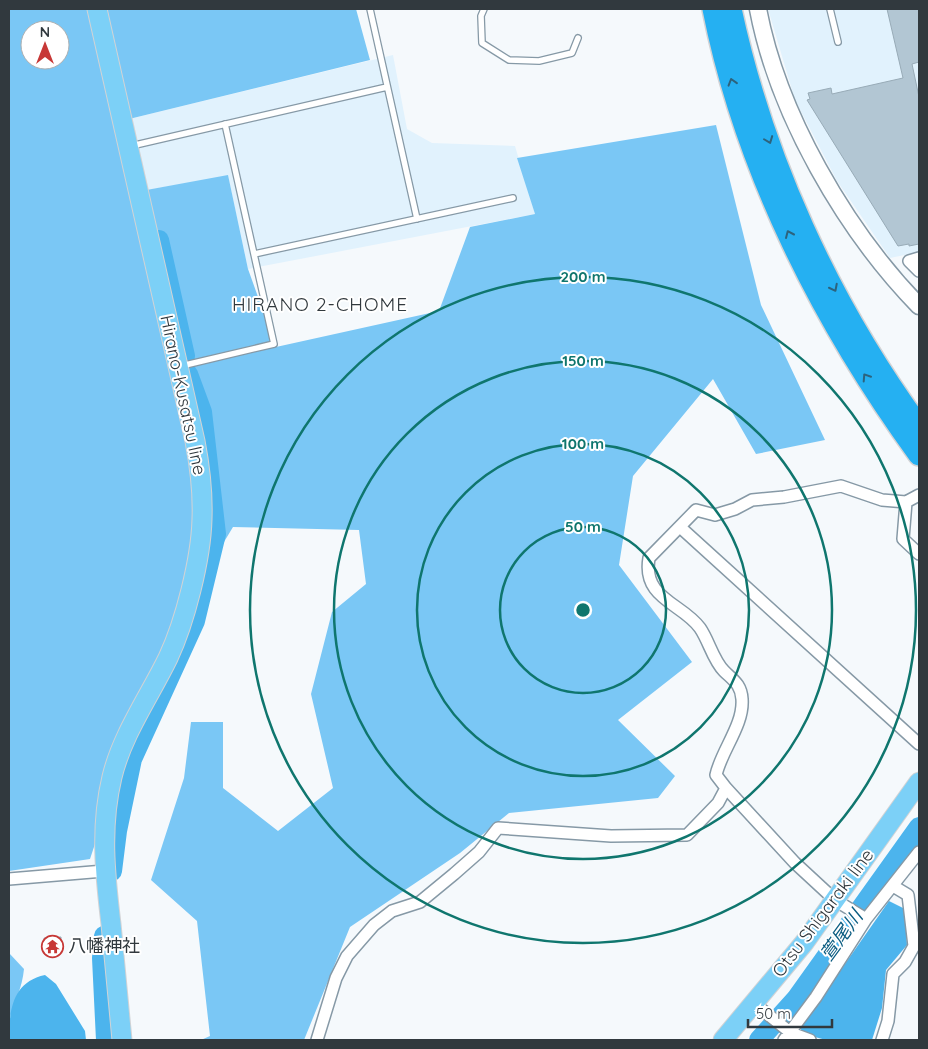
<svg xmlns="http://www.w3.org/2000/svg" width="928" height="1049" font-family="Quicksand,'Noto Sans JP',sans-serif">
<rect width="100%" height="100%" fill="#f5f9fc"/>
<path fill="#e1f2fd" d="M768 9H919V252L890 258 837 181 795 100Z
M393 55 407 129 432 143 515 146 535 214 248 269 228 176 141 191 125 120Z"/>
<path fill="#7ac7f5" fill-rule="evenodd" d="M9 9H356L370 60 125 120 141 191 228 175 248 269 276 347 439 311 470 227 535 214 517 158 716 125 761 305 825 440 756 454 713 379 633 476 619 565 692 662 618 720 675 776 658 798 509 813 460 853 350 927 304 1040H201L210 1036 197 921 151 880 184 778 191 722H223V788L278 831 333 788 311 694 332 612 366 584 359 530 233 527 186 605 141 705 90 859 9 871ZM30 30H60V60H30Z
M9 953 24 969C22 990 14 1001 9 1021Z"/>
<path fill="#4cb4ed" d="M889 901 905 909 907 945 886 970 882 1008 872 1040H826L804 1034 800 1028Z
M45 975 56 984 85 1031 86 1040H9C9 1011 12 982 45 975Z"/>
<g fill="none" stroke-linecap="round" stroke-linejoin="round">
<path stroke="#4cb4ed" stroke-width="20" d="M159 240 185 356
M112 871 117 831 132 759 195 621 216 534 202 412 188 374
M104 936 102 958 106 1040
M759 1040 796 999 919 827"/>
</g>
<path fill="#b2c6d3" stroke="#98abb7" d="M887 9H919V62L912 64 919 97V244L909 246V244L898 246 807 100 810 99 808 93 831 88 832 94 903 78Z
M61 937V953L44 954V938Z"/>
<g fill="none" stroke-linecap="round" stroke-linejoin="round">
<defs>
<path id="lane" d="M370 9 417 219
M484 9 481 16 482 43 509 60 539 61 572 53 578 38
M830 9 838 42
M131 146 387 87
M254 254 513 198
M181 366 274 344 225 124"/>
<path id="street" d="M919 258 909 261 919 271
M906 502 903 539 919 554
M680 527 919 744
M726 788 795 863 835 900 866 919
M9 879 104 871
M755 1004 791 1033 810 1040
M317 1040 336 978 347 956 374 925 392 911 420 902 454 874 479 852 498 828 611 836 687 835 718 803 726 788 716 775C721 751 744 725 742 699 741 684 733 680 724 671 713 660 709 641 700 628 682 603 642 599 649 558L696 510 715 515 735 509 752 500 784 497 841 486 882 500 906 502 919 495
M784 1040 816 997 866 919 919 852
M882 1040 888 1021 893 974 905 962 914 946 908 895 893 886"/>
<path id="secondary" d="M758 9C778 114 845 230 919 306"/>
<path id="primary" d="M97 9 195 441C200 467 203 493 202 519 201 559 185 622 168 658 149 697 122 735 112 777 100 827 105 874 111 924 115 963 118 1001 122 1040
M723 1040 804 943 919 782"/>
<path id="highway" d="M713 9C745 170 823 323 919 455
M731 9C763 158 829 303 919 426"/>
</defs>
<use href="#lane" stroke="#8699a6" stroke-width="8"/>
<use href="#street" stroke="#8699a6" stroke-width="14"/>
<use href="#secondary" stroke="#8699a6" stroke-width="19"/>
<use href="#primary" stroke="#d2d3d5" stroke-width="21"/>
<use href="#highway" stroke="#d2d3d5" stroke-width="24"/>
<use href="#lane" stroke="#fff" stroke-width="5.5"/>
<use href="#street" stroke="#fff" stroke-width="11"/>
<use href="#secondary" stroke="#fff" stroke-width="16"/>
<use href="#primary" stroke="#7cd0f7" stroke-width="19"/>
<use href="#highway" stroke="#25b0f2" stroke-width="21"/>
</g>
<defs><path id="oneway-chevron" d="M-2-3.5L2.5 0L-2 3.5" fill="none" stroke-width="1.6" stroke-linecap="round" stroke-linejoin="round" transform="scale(1.25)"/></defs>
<g stroke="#2d637d">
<use href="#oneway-chevron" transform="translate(732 82) rotate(-107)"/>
<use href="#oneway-chevron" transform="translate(769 140) rotate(69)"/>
<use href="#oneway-chevron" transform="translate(789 234) rotate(-114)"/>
<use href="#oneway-chevron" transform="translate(834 288) rotate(63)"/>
<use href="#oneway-chevron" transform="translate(866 377) rotate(-123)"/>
</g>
<g fill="none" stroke="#0f766e" stroke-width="2.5">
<circle cx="583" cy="610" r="83"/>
<circle cx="583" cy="610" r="166"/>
<circle cx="583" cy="610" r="249"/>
<circle cx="583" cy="610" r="333"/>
</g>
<defs>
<symbol id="temple-ring" viewBox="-11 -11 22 22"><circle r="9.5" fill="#fff" stroke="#c73836" stroke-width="1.5"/><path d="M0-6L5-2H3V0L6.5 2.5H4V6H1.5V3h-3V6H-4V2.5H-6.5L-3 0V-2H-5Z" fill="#c73836"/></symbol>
</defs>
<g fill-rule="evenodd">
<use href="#temple-ring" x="40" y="934" width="25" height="25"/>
</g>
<g text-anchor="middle" stroke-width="4" stroke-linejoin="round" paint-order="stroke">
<g font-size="18" fill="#31393e" stroke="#fff">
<text transform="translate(183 395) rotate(78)" y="6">Hirano-Kusatsu line</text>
<text transform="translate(823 913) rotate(-53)" y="6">Otsu Shigaraki line</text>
</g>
<g font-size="18" fill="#31393e" stroke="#fff" text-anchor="start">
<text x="68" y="952">八幡神社</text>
</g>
<g font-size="19" letter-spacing="1" fill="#31393e" stroke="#fff">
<text x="320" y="311">HIRANO 2-CHOME</text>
</g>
<g font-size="19" font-style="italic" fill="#0b5d82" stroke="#fff">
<text transform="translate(841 935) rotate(-54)" y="7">萱尾川</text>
</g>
</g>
<circle cx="583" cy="610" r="8" fill="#0f766e" stroke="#fff" stroke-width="2.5"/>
<g font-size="15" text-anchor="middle" font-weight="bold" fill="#0f766e" stroke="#fff" stroke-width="4" stroke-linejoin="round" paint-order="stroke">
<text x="583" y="282">200 m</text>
<text x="583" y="366">150 m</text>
<text x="583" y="449">100 m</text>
<text x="583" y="532">50 m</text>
</g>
<rect width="928" height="1049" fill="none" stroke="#31393e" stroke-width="20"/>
<g transform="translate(45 45)"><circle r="24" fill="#ffffff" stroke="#adb0b2"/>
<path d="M0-4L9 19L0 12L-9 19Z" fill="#c73836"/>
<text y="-8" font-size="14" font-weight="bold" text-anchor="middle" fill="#31393e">N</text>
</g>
<path d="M748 1019v8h84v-8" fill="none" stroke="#31393e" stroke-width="2.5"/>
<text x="756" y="1019" font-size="15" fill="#31393e" stroke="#ffffff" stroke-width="4" paint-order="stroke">50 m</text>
</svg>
